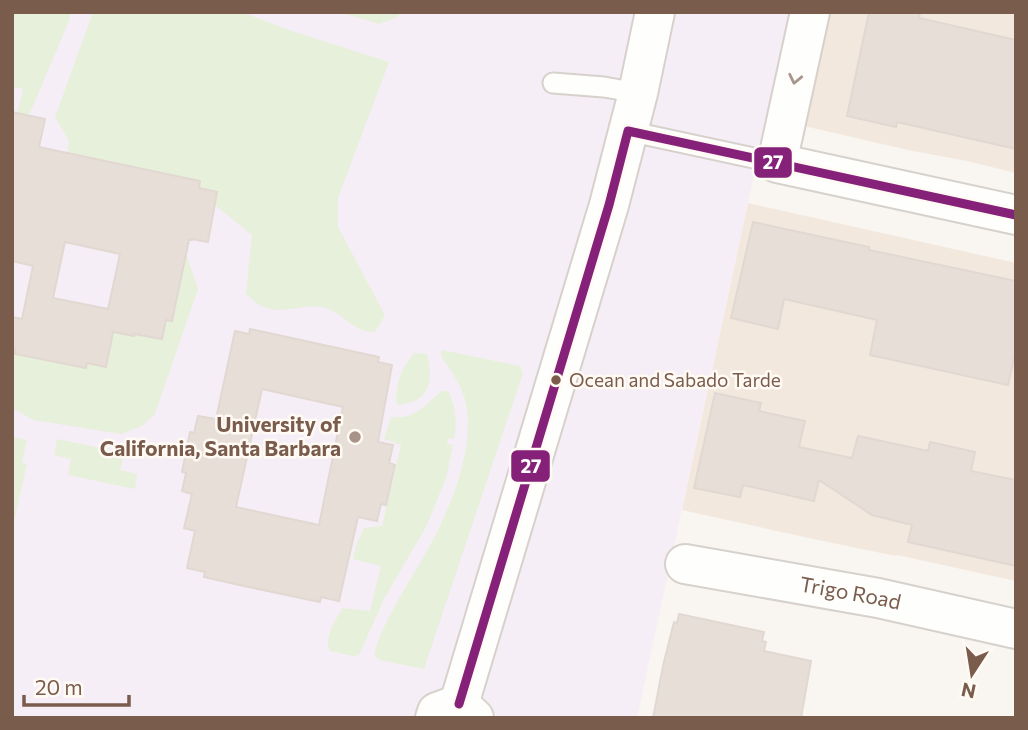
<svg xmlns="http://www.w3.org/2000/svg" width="1028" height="730" font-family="Commissioner,sans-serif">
<rect width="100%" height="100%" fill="#f9f5f0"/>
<path fill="#f2e8de" d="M824 12H1016V173L967 161 908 150 800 125Z
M748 203 1016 263V581L897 555 896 556 818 540 682 510Z"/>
<path fill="#f6eef6" d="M12 12H789L637 718H12Z"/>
<path fill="#e7f0db" d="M12 12H70L69 21 30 113 25 116 17 114 23 89 12 87Z
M93 12H241L292 31 389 62 338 198V227L385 315 375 332C352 331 349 319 331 310 309 300 284 316 264 307 257 305 251 298 246 294L252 235 215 205 217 192 199 188 200 181 67 162 69 141 55 117Z
M339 12H400L398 17 379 24Z
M145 246 187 256 198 289 155 414 142 426 121 434 33 420 14 409 12 407V348L15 349 16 354 85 368 87 363 105 367 112 338 106 329 133 336 134 334 162 339 166 320 172 321 180 282Z
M442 350 520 366 523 373 424 669 380 660 377 658 374 654C386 613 413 578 433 540 447 513 459 484 465 454 468 435 470 416 464 396 460 383 451 371 443 359L441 355Z
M414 353 427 354C434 382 430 402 397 405 394 386 402 367 414 353Z
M442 391H448C456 406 457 422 454 439L448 438 447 444 453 445 446 478 427 525 384 599 359 655 353 656 330 651C323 638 336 620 342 608L370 611 381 566 353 559 357 543 364 528 382 526 401 445 384 439 391 417C416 420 425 404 442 391Z
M12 437 27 440 22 462 27 464 12 531Z
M57 439 124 453 120 470 137 474 135 489 68 475 71 459 54 455Z"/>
<path fill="#e6ded7" stroke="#e2d8d2" stroke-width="2" fill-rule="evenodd" d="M869 12H920L919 18 1016 40V149L897 122 896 127 847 116Z
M12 112 45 119 39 147 200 181 199 188 217 192 208 242 192 239V240H189L172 321 166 320 162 339 134 334V336L113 332 106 367 87 363 86 368 15 354V349L12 348V317L22 319 33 266 12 261ZM65 242 120 254 108 309 53 298Z
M753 222 869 247V250L1016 281V350L1008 385 870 355 877 320 784 299 778 329 731 318Z
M250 329 379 357 378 362 392 365 378 442 393 445 389 463 395 465 386 505 381 504 377 521 358 517 339 601 321 597 320 602 244 586 204 577 205 572 187 568 195 531 184 528 192 494 182 491 186 473 182 472 190 432 194 433 198 416 216 419 235 331 249 334ZM262 389 343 407 319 525 236 507Z
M715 393 761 403 759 411 805 421 799 447 852 458 858 436 928 451 930 442 975 452 971 471 1016 480V566L908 542 912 525 872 515 819 480 814 501 743 485 740 497 694 488Z
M679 614 764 632 762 641 766 642 764 651 811 661 801 718H653L663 666 674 622 677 623Z"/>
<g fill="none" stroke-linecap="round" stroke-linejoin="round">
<defs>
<path id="lane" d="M553 83 604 87 638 93
M628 131 777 163"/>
<g id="street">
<path d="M810 12 777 163 1016 215"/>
<path id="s1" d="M685 564 878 598 1016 629"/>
<path d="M459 704 609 205 638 93 655 12"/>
</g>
<path id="secondary" d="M435 718 437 712 459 704 474 718"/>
</defs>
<use href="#lane" stroke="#d7d1cb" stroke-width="23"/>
<use href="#street" stroke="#d7d1cb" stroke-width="42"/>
<use href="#secondary" stroke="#d9d2cb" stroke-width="42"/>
<use href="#lane" stroke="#fefefd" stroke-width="19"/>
<use href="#street" stroke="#fefefd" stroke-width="38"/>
<use href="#secondary" stroke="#fefefd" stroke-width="38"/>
<defs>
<path id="bus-1" d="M459 704 609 205 628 131 1016 215"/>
</defs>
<use href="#bus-1" stroke="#fffaf3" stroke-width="14"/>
<use href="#bus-1" stroke="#862179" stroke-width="9"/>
</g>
<defs><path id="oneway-chevron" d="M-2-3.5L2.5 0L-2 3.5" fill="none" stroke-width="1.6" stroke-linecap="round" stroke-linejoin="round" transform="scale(1.75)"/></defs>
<use stroke="#a8958b" href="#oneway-chevron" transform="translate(795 79) rotate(102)"/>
<circle fill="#7a5c4d" stroke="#fffaf3" stroke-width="2.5" cx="556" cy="380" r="6"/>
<circle fill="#a69286" stroke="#fffaf3" stroke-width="2.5" cx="355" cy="437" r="7"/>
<g text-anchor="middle" stroke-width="5" stroke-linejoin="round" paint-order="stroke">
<g font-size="19" fill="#7a5c4d" stroke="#fffaf3" text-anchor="start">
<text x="569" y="387">Ocean and Sabado Tarde</text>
</g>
<g font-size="21" font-weight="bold" fill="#7a5c4d" stroke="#fffaf3" text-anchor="end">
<text x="341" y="432">University of<tspan x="341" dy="24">California, Santa Barbara</tspan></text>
</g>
<g font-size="21" fill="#7a5c4d" stroke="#fffaf3">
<text dy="7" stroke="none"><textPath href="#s1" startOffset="168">Trigo Road</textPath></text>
</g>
</g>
<g stroke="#fffaf3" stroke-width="2.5">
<rect x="753" y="146" width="40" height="33" rx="7" fill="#862179"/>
<rect x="510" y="449" width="41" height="34" rx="7" fill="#862179"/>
</g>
<g font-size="19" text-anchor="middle" font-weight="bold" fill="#fff">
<text x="773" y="169">27</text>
<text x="531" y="473">27</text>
</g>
<rect width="1028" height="730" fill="none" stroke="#7a5c4d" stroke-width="28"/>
<g transform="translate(972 674) rotate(192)" stroke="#fffaf3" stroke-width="5" paint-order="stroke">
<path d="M0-5L12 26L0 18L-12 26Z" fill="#7a5c4d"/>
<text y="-10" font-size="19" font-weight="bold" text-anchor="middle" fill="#7a5c4d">N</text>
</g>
<path d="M24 695v10h105v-10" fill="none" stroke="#7a5c4d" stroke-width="3.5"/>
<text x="35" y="695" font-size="21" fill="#7a5c4d" stroke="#fffaf3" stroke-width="5" paint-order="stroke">20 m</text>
</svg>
